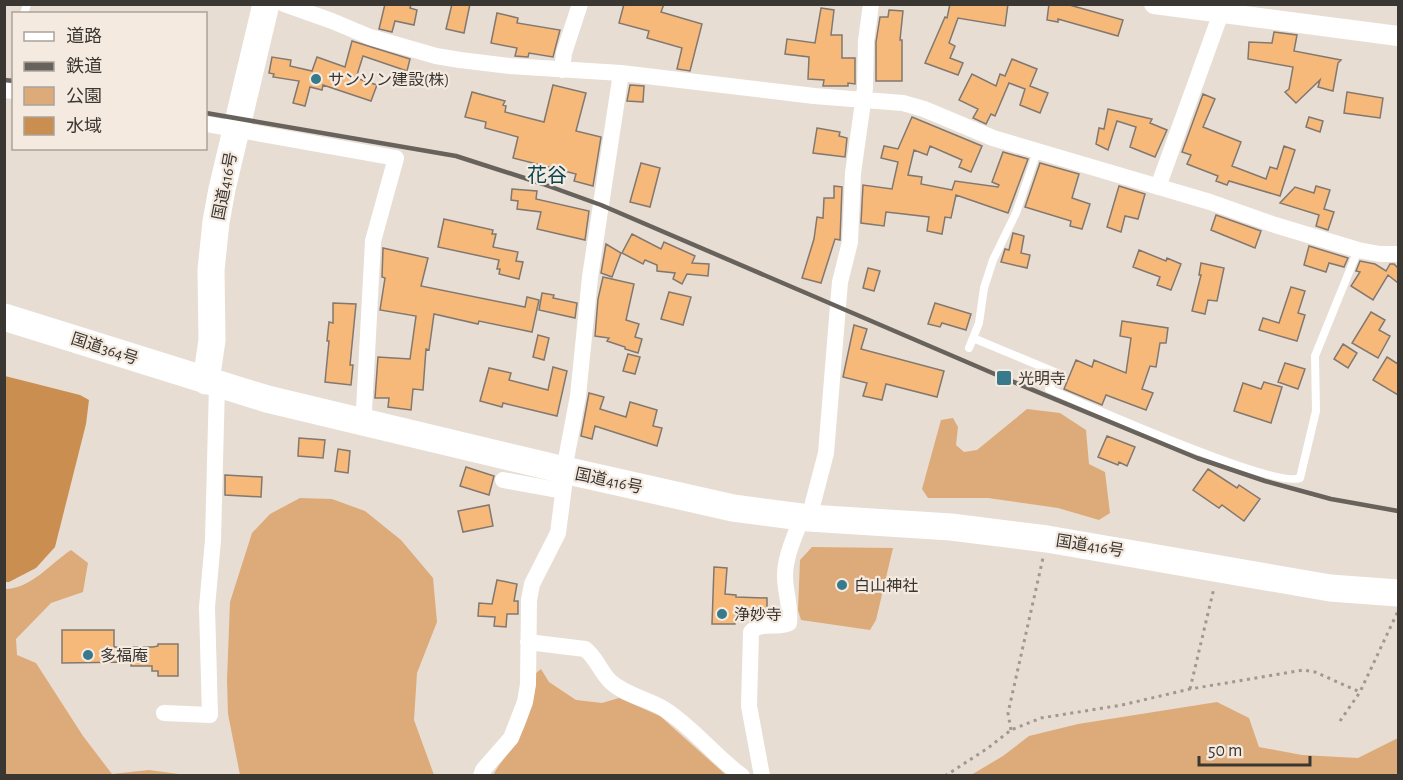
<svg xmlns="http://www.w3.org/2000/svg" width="1403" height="780" font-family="'Alegreya Sans','Noto Sans JP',sans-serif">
<rect width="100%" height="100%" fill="#e7ddd3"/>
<path fill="#ddab79" d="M1027 409 1060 413 1086 430 1089 464 1105 472 1110 513 1099 520 1058 508 988 498H928L922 489 941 420 953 418 958 427 956 445 964 452 977 450Z
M300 498 332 499 365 511 401 540 433 578 437 622 417 673 414 720 434 775H240L228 714 227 680 230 602 252 533 270 514Z
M812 547 893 548 876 620 870 630 801 620 798 610 800 560Z
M71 550 88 563 83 592 51 603 16 639 17 655 36 663 83 736 112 774 149 770 186 775H5V589C31 589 51 563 71 550Z
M541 669 549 682 576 700 602 703 619 698 660 716 726 775 493 776C498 764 508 755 515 745 527 727 537 694 536 673Z
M1217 702 1249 718 1259 747 1302 755 1358 758 1398 738V734V775H971L1003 756 1029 736 1078 724Z"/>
<path fill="#ca8f50" d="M5 376 80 395 89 400 86 424 55 547 36 568 9 582H4Z"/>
<path fill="#f6b97a" stroke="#82786f" stroke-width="1.5" d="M385 4H411L410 8 417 10 414 25 395 21 392 32 379 29Z
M452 4H470L464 33 446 29Z
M624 4H664L661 12 702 24 690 71 677 69 682 48 647 38 649 31 619 23Z
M950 4H1008L1005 26 958 18 949 43 955 46 950 58 963 63 958 75 925 63 945 17 947 18Z
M1049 4H1066L1123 20 1118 36 1058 19V22L1047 20Z
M821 8 834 10 831 35H842V58H855V84L848 83V86H823L824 80 808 79 809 57 785 54 787 39 815 43Z
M889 10 903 11 900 40H902V81H876V42L880 17H888Z
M497 13 518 18 517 23 560 30 553 57 529 53 528 57 515 56 517 48 491 43Z
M1274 32 1297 35 1294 51 1341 60 1338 63 1333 91 1318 87 1320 80 1296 103 1285 92 1289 89 1293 67 1248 59 1249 42 1272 43Z
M352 41 410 59 407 71 363 56 356 78 377 85 371 101 323 85 322 90 310 87 305 106 293 103 299 81 273 77 274 74 269 73 272 57 291 60 290 66 312 71 317 57 345 67Z
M1012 59 1037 69 1030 86 1048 93 1040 113 1020 105 1025 89 1009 83 995 116 991 114 986 124 973 118 978 109 959 100 972 74 996 86 1000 74 1005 76Z
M553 85 586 93 576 131 601 137 593 186 574 181 576 174 513 158 518 137 485 128 486 122 465 117 472 92 505 101 503 105 506 106 505 112 544 122Z
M630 85 644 86 643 102 627 101Z
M1347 92 1383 98 1380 118 1344 113Z
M1203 94 1215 99 1203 127 1241 142 1232 166 1266 179 1270 167 1277 169 1284 146 1295 150 1280 196 1229 181 1227 185 1216 181 1218 176 1187 164 1191 155 1182 152Z
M1108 109 1152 119 1150 123 1167 130 1155 157 1130 147 1136 127 1117 121 1108 150 1096 144 1099 128 1104 129Z
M912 117 982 146 971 172 959 167 962 160 930 146 927 155 914 150 908 175 922 177 921 184 952 190 955 181 998 187 999 185 992 182 1003 152 1028 159 1008 213 956 195 951 218 945 217 942 234 927 231 929 217 895 213 886 212 884 226 861 223 863 185 892 189 898 162 881 158 884 146 898 149Z
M1309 117 1323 121 1320 132 1306 127Z
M817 128 840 132 839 136 847 138 845 157 813 153Z
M641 163 660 168 650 207 630 202Z
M1040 163 1079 174 1072 198 1090 204 1082 229 1070 226 1071 221 1025 207Z
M834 186 842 187 840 240 835 239 821 283 802 278 814 239 817 217 823 218 824 198H834Z
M1119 186 1145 194 1138 219 1125 216 1121 232 1107 227Z
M1316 186 1330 190 1324 209 1334 212 1328 230 1316 226 1319 215 1280 203 1295 187 1314 193Z
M512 189 537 191 536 199 589 211 585 240 537 229 541 212 517 209 518 201 511 200Z
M1216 215 1261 231 1255 248 1211 230Z
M444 219 493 230 492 234H496L493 247 518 252 516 261 523 262 519 279 499 274 500 269H497L499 260 438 247Z
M1013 233 1024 236 1021 253 1030 255 1027 268 1001 262 1005 249 1009 250Z
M632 234 661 249 664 242 695 256 692 263 709 264 708 276 687 274 682 284 673 279 675 273 657 271V265L645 260 643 264 622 253Z
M606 244 621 253 612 277 601 273Z
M1309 246 1348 258 1344 267 1329 263 1326 272 1304 265Z
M383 248 428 258 421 286 525 307 527 297 539 300 532 332 479 321 478 324 434 314 429 350 426 349 423 390 413 389 411 410 388 407 389 398H375L378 357 410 359 416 316 380 310 385 278 382 277Z
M1139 250 1166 261 1167 258 1181 264 1171 290 1157 285 1160 277 1133 267Z
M1360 261 1375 264 1386 271 1390 264H1394L1398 268V283L1388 275 1373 300 1351 286 1360 272 1356 271Z
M1201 263 1224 268 1217 301 1208 300 1205 314 1192 311 1201 275H1199Z
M868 268 880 271 874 291 863 288Z
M603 277 634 284 626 320 639 324 635 337 642 339 638 353 625 349V347L607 341 609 338 595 336 598 299Z
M1291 287 1305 291 1298 313 1305 315 1297 341 1259 330 1263 318 1279 323Z
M669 292 691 297 683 325 661 319Z
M542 293 554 295 553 298 577 303 575 318 539 310Z
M333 303 356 304 350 365H353L351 385 325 382 329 341H327L329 322 333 323Z
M935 303 971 314 966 330 942 323 940 327 928 324Z
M1371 312 1385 320 1379 330 1390 336 1378 358 1352 343Z
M1122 321 1168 328 1166 343H1160L1156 367 1150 366 1142 389 1153 393 1146 410 1106 395 1102 405 1064 389 1076 360 1092 367 1094 360 1126 373 1131 338 1120 336Z
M854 325 867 329 861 349 944 371 937 397 886 384 882 400 863 396 867 383 843 377Z
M538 335 549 338 544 360 533 357Z
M1343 344 1357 353 1348 368 1334 359Z
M628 354 640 357 635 374 623 371Z
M1387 357 1398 364V395L1373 380Z
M1285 363 1305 369 1298 389 1278 382Z
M553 367 567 371 557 416 503 403 502 407 480 401 489 368 511 373 509 380 548 390Z
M1264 382 1282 387 1271 423 1234 411 1243 383 1261 389Z
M589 393 604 397 600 409 626 417 630 402 657 410 653 426 662 428 657 446 595 426 592 439 581 436Z
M1107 436 1135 447 1127 466 1119 462 1118 465 1098 457Z
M299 438 325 440 323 458 298 456Z
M338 449 350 451 348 473 335 471Z
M466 467 494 476 489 495 460 486Z
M1208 469 1237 488 1239 485 1260 499 1244 521 1222 505 1219 508 1193 490Z
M225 475 262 477 261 497 225 495Z
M489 505 493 526 463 532 458 511Z
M714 567 727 568 725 594 736 595V597L767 598V614L736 613 735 624H712Z
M497 580 517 584 514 601H518V614H507L506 627 494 626 495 617 478 616 479 603 492 604Z
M62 630H114V647H153L158 646V644H178V676H158V671H152V666H131V662L62 663Z"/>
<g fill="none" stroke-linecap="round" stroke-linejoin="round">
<path stroke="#a09891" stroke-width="3" stroke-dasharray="3 4.5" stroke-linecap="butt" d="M1190 689 1214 588
M1340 721 1360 692 1398 611
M1011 730 1008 713 1043 558
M945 776 988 748 1011 730 1041 718 1122 705 1190 689 1303 670 1315 672 1360 692"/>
<path stroke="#fff" stroke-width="8" d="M24 14 27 4
M973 338 1057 373 1049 389C1084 404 1275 489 1300 478L1316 411 1315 356 1358 250
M969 348 979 323 984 288 993 260 1016 213 1037 152"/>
<path stroke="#fff" stroke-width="16" d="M284 4 332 21 370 37 436 56 460 60 510 66 621 73 814 96 903 103 924 109 993 138 1210 202 1275 225 1358 250 1380 254H1398
M562 70 564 53 580 4
M4 90 14 91
M206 124 396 158 373 241 364 410 362 423
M1158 187 1221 13
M564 470 578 396 590 277 621 73
M503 480 563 491
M809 518 826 453 838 306 840 282 850 242 853 173 865 88 866 41 871 4
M528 642 585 649C597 658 600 672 611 682 625 695 648 699 664 709 693 727 714 756 742 776
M164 713 210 715 207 607 213 540 217 384
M481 776 483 770 511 738 525 702 528 684 529 600 532 584 558 533 566 471
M762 776 749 706 751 632C760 621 777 629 789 623 791 606 785 592 785 576 785 556 795 536 802 517"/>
<path stroke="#fff" stroke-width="20" d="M1154 4 1398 36"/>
<path stroke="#fff" stroke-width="27" d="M4 317 267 399 564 470 733 508 809 518 951 527 1047 539 1330 588 1398 593
M206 381 212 340 211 270 216 222 222 189 266 4"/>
<path stroke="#67625c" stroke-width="4.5" d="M4 80 14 81
M206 113 456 156 543 184 601 205 1004 378 1197 458 1265 481 1331 499 1398 511"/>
</g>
<g fill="#377a8b" stroke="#f5eae0" stroke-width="2">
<circle cx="316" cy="79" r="6"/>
<rect x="996" y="370" width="16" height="16" rx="3"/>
<circle cx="842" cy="585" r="6"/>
<circle cx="722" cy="614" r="6"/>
<circle cx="88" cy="655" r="6"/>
</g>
<g text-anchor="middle" stroke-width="4.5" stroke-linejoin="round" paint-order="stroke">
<g font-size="16" fill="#3a3632" stroke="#f5eae0" text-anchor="start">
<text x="328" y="85">サンソン建設(株)</text>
<text x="1018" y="384">光明寺</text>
<text x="854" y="591">白山神社</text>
<text x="734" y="620">浄妙寺</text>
<text x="100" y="661">多福庵</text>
</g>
<g font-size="16" fill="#3a3632" stroke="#f5eae0">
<text transform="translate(224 186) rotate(-79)" y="6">国道416号</text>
<text transform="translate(105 348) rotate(18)" y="6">国道364号</text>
<text transform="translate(609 480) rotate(12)" y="6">国道416号</text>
<text transform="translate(1090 545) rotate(9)" y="6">国道416号</text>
</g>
<g font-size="20" fill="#084451" stroke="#f5eae0">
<text x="547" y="182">花谷</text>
</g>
</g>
<rect width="1403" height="780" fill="none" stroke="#3a3632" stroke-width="12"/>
<rect x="12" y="12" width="195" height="138" fill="#f5eae0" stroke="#aaa29a" stroke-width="1.5"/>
<rect x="24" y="32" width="30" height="9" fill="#ffffff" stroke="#aaa29a" stroke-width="1.5"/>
<text x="66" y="42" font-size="18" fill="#3a3632">道路</text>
<rect x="24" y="62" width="30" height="9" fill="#67625c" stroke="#aaa29a" stroke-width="1.5"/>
<text x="66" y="72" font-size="18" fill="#3a3632">鉄道</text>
<rect x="24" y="87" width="30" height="18" fill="#ddab79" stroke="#aaa29a" stroke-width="1.5"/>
<text x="66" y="102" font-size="18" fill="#3a3632">公園</text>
<rect x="24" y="117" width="30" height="18" fill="#ca8f50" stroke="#aaa29a" stroke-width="1.5"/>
<text x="66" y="132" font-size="18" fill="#3a3632">水域</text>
<path d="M1199 756v9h111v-9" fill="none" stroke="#3a3632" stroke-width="3"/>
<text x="1208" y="756" font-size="18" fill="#3a3632" stroke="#f5eae0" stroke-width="4.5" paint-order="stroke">50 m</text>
</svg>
